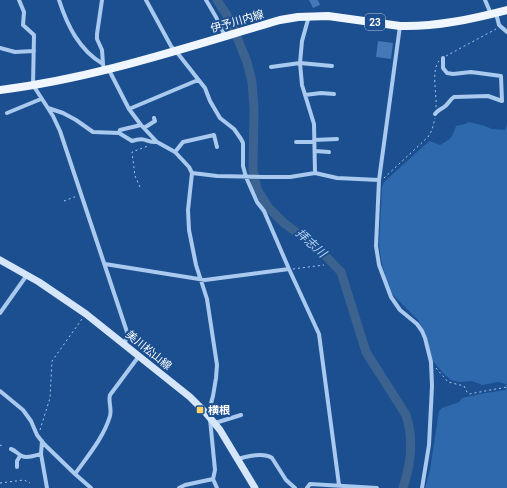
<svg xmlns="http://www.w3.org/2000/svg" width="507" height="488" font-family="Roboto,'Noto Sans JP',sans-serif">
<rect width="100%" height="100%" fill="#1b4f8f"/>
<path fill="#2e69ad" d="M469 122 485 126 492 129 505 130 507 125V488H425L430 470 439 411 442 408 459 402 462 398 485 393 506 390V384L498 382 482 385 472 381 459 382 451 380 445 375 432 360 425 333 418 320 392 294 387 282 382 264 379 246 382 187 384 182 426 144 430 141 440 145C451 139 452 138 456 126L465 124Z"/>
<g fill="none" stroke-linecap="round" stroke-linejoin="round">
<path stroke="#3c6290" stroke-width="9" d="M217 0 230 20 247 62 252 82 254 109 253 170 257 189 268 207 284 223 319 249 341 272 366 352 406 415C414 439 411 464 403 488"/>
</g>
<path fill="#4478b7" d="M309 0H318L320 5 313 8Z
M378 41 393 43 391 59 376 57Z"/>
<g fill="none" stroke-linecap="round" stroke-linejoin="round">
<path stroke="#a9c9ee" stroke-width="1" stroke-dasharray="2 3" stroke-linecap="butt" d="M446 56 496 29
M436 107C437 95 431 70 439 61
M384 178 428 137 432 130 435 118
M140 187 135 176 132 152 148 146
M64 201 77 196
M293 269 324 265
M436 368 448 382 464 386 467 392 469 394 507 387
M40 430 50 398 52 361 82 319
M0 445 2 446
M0 483 24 480 30 483"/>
<path stroke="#a9c9ee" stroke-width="4" d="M19 0 24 12 23 25 34 35 33 85 53 116 60 131 127 332 125 344
M59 0C67 25 79 50 103 64L104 70
M102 0 97 34V39L102 50 103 64
M146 0 171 46 179 55 205 88 210 101 220 118 234 129 241 139 243 143V166L246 177 257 202 264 211 289 269 319 334 339 485
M206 0 216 17 225 36
M485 0 491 14
M496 13 499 25 507 32
M309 16 302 41 300 63 302 85 314 124 315 173
M400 26 379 180 376 246 379 265 391 297 400 310 417 324 422 331 425 338 431 362 432 386 429 445 422 488
M0 48 15 52 34 51
M271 67 300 63 332 66
M109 70 129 109 141 125 157 142 175 152 189 167 192 173 188 210 189 230 196 265 207 299 217 365 216 378 213 396 210 407 206 413
M305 95 321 93 334 94
M48 108 63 113 76 120 93 132 119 133 132 141C146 136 146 143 157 142
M129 109 198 80
M7 113 41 99
M435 114C438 110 440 110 444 107 448 105 450 99 454 97L488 96 502 101 501 76 471 72 453 74 447 73 443 68V58
M144 128 155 121 154 118
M119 133 120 130 141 125
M314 140 337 139
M296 142H314
M315 151 329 152
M175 152 183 142 214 135 217 147
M192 173 217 176 265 177H290L315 173 337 178 379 180
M105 264 205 280 289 269
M0 313 27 275
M0 391 23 410 31 421 37 435 44 444 75 474 91 488
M210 419 215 470 213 479 217 488
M215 423 241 415
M42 441 41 454 47 488
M11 449C17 451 18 455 22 456 27 459 36 455 41 454
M238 459C248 456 263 452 272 458L286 480 295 488
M17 467V461L20 456
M75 474C87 457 104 437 110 416 112 408 108 401 110 395L139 356
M179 488 185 485 213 479
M307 488 310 484 377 488"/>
<path stroke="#d6e6fa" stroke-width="7" d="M0 260 39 282 86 314 190 397 206 413 220 430 255 488"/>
<path stroke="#f0f6ff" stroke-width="8" d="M0 90C96 78 187 47 280 20L298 17 328 16 400 26C436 27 472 19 507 10"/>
</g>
<rect fill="#ffd166" stroke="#1b4f8f" stroke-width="1.5" x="196" y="406" width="8" height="8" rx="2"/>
<g text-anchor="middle" stroke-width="4" stroke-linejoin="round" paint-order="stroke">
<rect fill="#1b4f8f" stroke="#bbcadd" stroke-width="1" x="365" y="14" width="20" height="16" rx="3"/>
<g font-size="10" font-weight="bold" fill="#fff">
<text x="375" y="26">23</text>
</g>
<g font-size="11" fill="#fff" stroke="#1b4f8f">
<text transform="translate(237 21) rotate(-16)" y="4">伊予川内線</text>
<text transform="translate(149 350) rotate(39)" y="4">美川松山線</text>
</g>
<g font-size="11" font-weight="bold" fill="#fff" stroke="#1b4f8f" text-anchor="start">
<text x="208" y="414">横根</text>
</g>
<g font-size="12" font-style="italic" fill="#b5d3f5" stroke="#1b4f8f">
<text transform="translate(311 243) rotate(42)" y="4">拝志川</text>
</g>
</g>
</svg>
